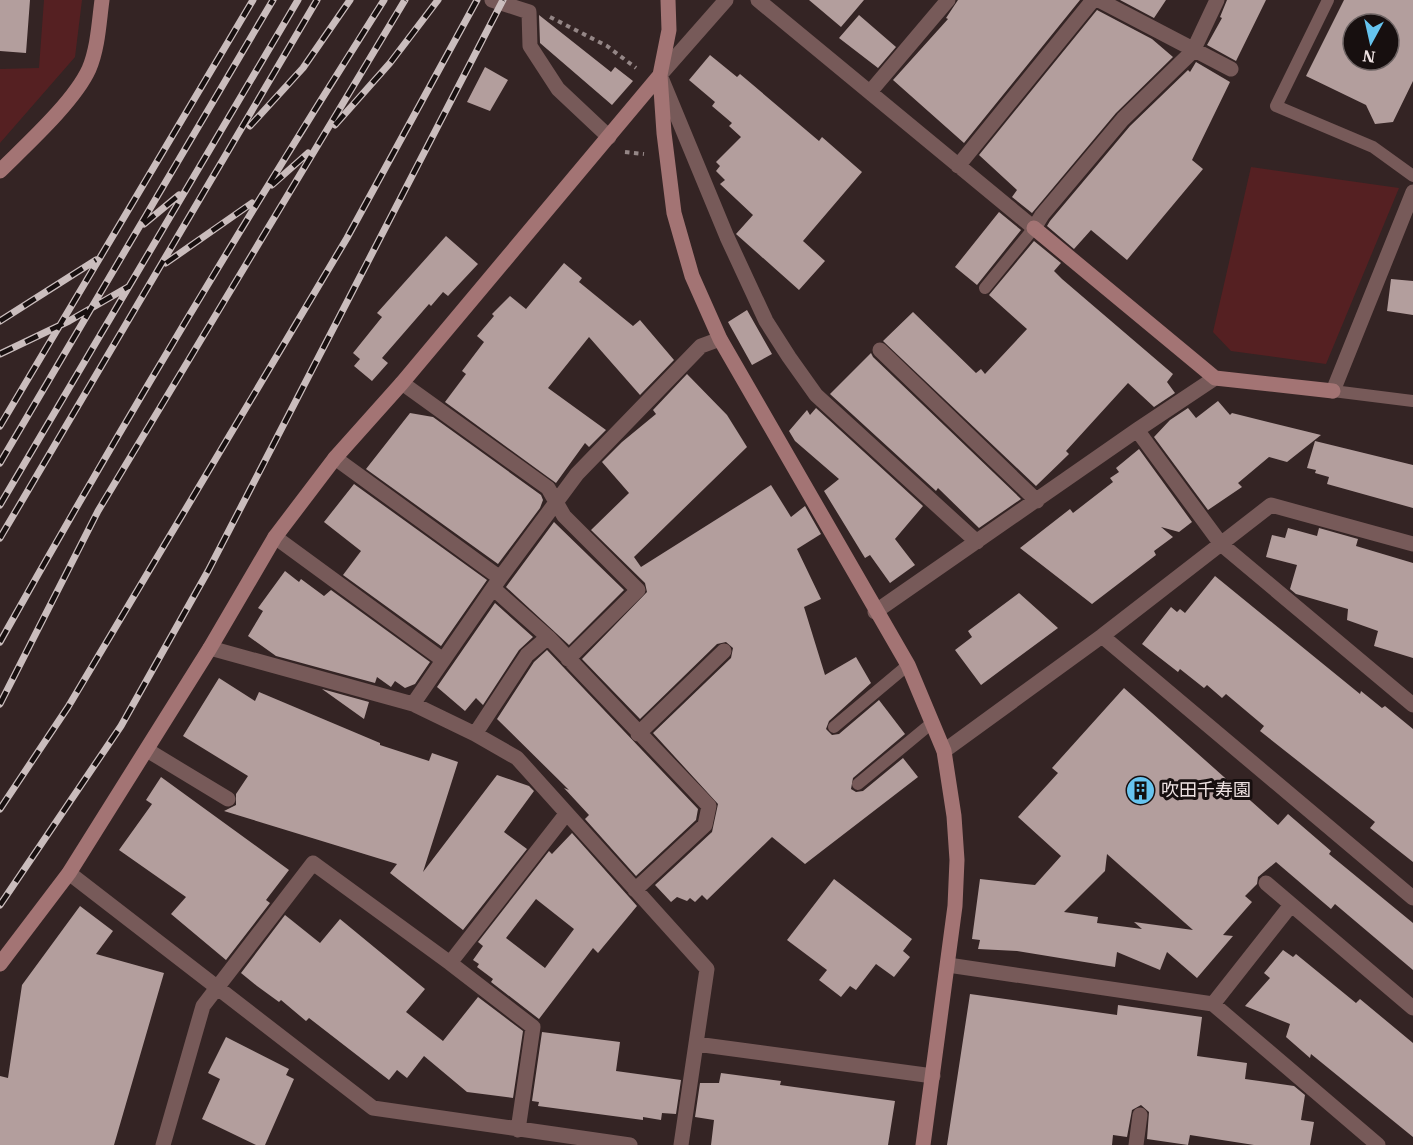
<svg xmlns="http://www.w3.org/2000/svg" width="1413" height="1145" font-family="'IBM Plex Serif','Noto Sans JP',serif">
<rect width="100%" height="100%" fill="#342424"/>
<path fill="#552022" d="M44 0H82L75 57 0 143V69L39 68Z
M1251 167 1399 188 1326 364 1231 351 1213 332Z"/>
<path fill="#b39e9d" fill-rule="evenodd" d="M0 0H30L26 53 0 51Z
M809 0H864L841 27Z
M958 0H1080L964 143 893 80 948 19 946 18Z
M1120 0H1166L1154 18Z
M1227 0H1266L1236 61 1207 45 1222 18 1220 17Z
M1344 0H1413V81L1393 122 1375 124 1366 105 1306 76ZM1353 24H1389V60H1353Z
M1097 10 1152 39 1173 57 1116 113 1032 213 1012 197 1017 190 979 155Z
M539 15 611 72 615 67 633 81 612 105 540 43Z
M859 15 896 47 878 68 839 38Z
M710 55 737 77 740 74 819 141 822 137 862 172 803 241 825 261 799 290 736 234 753 215 720 184 725 180 716 171 720 166 716 162 741 137 729 126 732 123 712 106 715 102 689 80Z
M1196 62 1230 82 1192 160 1203 169 1127 260 1091 230 1074 249 1047 226 1050 221 1130 126 1188 70 1190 72Z
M485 67 508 80 490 111 467 102Z
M999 212 1021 230 977 285 955 267Z
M446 236 478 264 448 296 443 292 431 306 429 304 382 358 388 363 372 381 354 366 360 359 353 353 382 317 377 313Z
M1034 241 1061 263 1054 271 1062 279 1173 374 1167 382 1175 393 1154 407 1128 383 1066 451 1069 454 1036 486 883 341 913 312 976 373 981 369 985 374 1027 329 989 295Z
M564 263 582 278 579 282 633 326 640 320 674 360 640 395 589 337 548 388 606 430 589 447 585 443 556 483 445 402 466 374 462 371 484 342 477 336 494 316 492 314 510 296 526 309Z
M1391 279 1413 281V315L1387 311Z
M747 310 772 354 752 365 728 322Z
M871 353 873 357 1021 499 979 528 938 488 936 491 830 394Z
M687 374 727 415 747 447 634 557 641 567 771 485 791 517 805 506 821 534 797 549 821 599 804 607 825 675 856 657 871 683 829 721 826 729 832 735 839 734 879 700 905 734 853 778 851 789 856 792 863 791 903 758 918 777 805 864 772 837 707 900 702 895 695 902 690 898 687 901 677 897 671 902 655 885 712 832 718 804 653 733 731 658 733 648 726 642 717 644 640 719 582 659 647 592 645 583 591 530 629 493 602 462 622 442 656 414 653 410Z
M1218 401 1230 415 1232 413 1321 435 1287 462 1269 457 1238 483 1242 487 1208 510 1154 437 1170 420 1188 408 1196 418Z
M816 408 923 506 895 539 915 565 890 583 870 555 865 558 824 491 839 479 795 441 789 431 807 410 810 415Z
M410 413 433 417 541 495 543 500 540 508 498 564 366 469Z
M1315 441 1413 465V508L1327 484 1329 477 1315 473 1316 470 1307 468Z
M1139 449 1192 522 1179 532 1161 527 1173 537 1154 551 1156 555 1092 604 1020 548 1070 509 1073 513 1113 482 1110 478 1119 472 1116 468Z
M354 484 487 580 441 646 343 575 361 551 324 522Z
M554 522 624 590 569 645 506 587Z
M1288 528 1317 536 1319 528 1358 539 1356 546 1413 563V658L1374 646 1378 631 1347 620 1348 609 1296 594 1290 589 1297 565 1266 557 1272 535 1285 538Z
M285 571 299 582 301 579 324 596 331 590 430 662 415 684 405 688 395 681 391 687 377 677 375 683 276 656 248 636 263 611 258 608Z
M1215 576 1360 694 1361 691 1382 708 1385 706 1413 729V862L1370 828 1375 822 1260 731 1264 726 1226 694 1222 698 1207 685 1204 688 1180 669 1178 672 1142 644 1171 607 1177 612 1180 609 1185 613Z
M1019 593 1058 628 981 685 955 650 972 637 968 631Z
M495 603 533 637 519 650 483 705 476 698 465 711 437 687Z
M547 650 698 809 696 820 636 876 585 819 589 815 564 788 569 790 497 719 534 662Z
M219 678 255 701 259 692 380 743V745L429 761 432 753 458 762 423 872 497 775 529 786 534 791 504 832 527 849 463 930 390 873 397 864 224 811 236 805V794L248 776 183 736Z
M1124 688 1278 825 1288 814 1331 851 1329 854 1413 923V970L1335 904 1331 909 1276 862 1258 877 1257 884 1245 896 1252 902 1223 935 1233 936 1197 978 1167 952 1160 970 1117 952 1115 967 1017 951 978 949 980 940 972 939 980 879 1035 885 1061 856 1018 817 1058 773 1052 768ZM1107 854 1125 870 1193 930 1134 922 1142 929 1097 923 1098 917 1064 912 1105 871Z
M322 689 369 702 364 719Z
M161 777 289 870 266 900 270 903 226 960 171 914 186 897 119 850 152 804 146 800Z
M572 833 637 906 598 953 593 948 539 1019 491 982 493 979 477 967 479 964 473 960 483 946 478 942 549 851 552 854ZM536 899 574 929 545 968 506 938Z
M834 879 912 939 903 951 910 957 894 977 876 964 856 990 850 986 841 997 819 980 827 970 787 940Z
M80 906 113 931 96 954 164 973 114 1145H0V1076L8 1078 22 985Z
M285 915 320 943 340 919 425 989 406 1012 443 1041 478 997 523 1031 513 1098 467 1092 424 1056 407 1078 397 1070 389 1080 309 1018 306 1021 281 1000 279 1002 257 986 241 973Z
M1283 950 1293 957 1296 954 1356 1003 1360 999 1413 1043V1137L1311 1054 1310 1058 1286 1037 1290 1024 1245 1006 1270 978 1264 973Z
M970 994 1117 1015 1118 1005 1202 1017 1197 1056 1247 1063 1245 1079 1294 1086 1305 1095 1301 1120 1314 1122 1310 1145H1254L1190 1135 1188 1145 1147 1139 1149 1112 1141 1105 1132 1110 1127 1137 1113 1135 1112 1145H947Z
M542 1032 620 1042 616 1071 681 1080 676 1114 662 1113 661 1120 643 1117V1120L538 1106 539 1102 532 1101Z
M226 1037 289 1069 286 1075 294 1079 265 1145H256L202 1119 220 1079 208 1073Z
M721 1073 781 1081 780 1085 895 1101 888 1145H711L714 1120 695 1117 700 1083H719Z"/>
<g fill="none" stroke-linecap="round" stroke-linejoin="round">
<path stroke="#948686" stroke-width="4" stroke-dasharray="4.5 4.5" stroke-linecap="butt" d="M550 17 607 46 636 68
M625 152 644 154"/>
<path stroke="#775a59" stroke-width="12" d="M1328 0 1276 106 1373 147 1413 176
M985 288 1034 228
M1333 391 1413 401
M834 727 908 665
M858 784 933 722"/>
<path stroke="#775a59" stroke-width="15" d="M492 0 529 12 530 46 558 89 609 137
M726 0 660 75 727 237 766 321 789 357 816 395 977 542
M758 0 1034 228 1042 215 1123 119 1193 51 1217 0
M1099 0 1231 69
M870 92 948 0
M958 166 1093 0
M880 350 1037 501
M402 383 548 488 564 516 638 590 568 659
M1333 391 1413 192
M1137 430 1221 544 1413 705
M335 458 500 578
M275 537 443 660
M494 589 548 637 709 806 705 825 635 890
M875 612 1137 430 1215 378
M1102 636 1413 898
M210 648 413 704 475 734 517 758 707 969 681 1145
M413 704 500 578 577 474 701 346 720 339
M475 734 527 655 548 637
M638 734 724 651
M147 750 228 799
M944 751 1102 636 1271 505 1413 544
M69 873 373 1108 630 1145
M1266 883 1413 1008
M450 963 566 814
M948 965 1213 1004 1378 1145
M1213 1004 1291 905
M696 1044 933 1076
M163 1145 203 1006 313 863 450 963 533 1027 518 1130
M1136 1145 1140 1115"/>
<path stroke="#a37474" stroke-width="15" d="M668 0 669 30 660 75 664 133 674 213 692 276 720 339 908 665 944 751 954 816 957 860 955 906 923 1145
M0 171C26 145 74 102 89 69 98 48 99 22 102 0
M1034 228 1215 378 1333 391
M0 964 69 873 210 648 275 537 335 458 402 383 660 75"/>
<defs>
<path id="rail" d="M335 125 390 63 438 0
M250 126 303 68 350 0
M272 185 308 153
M144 224 179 195
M166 263 252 203
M0 321 96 260
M0 354 69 321 128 287
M0 426 253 0
M0 463 273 0
M0 505 298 0
M0 538 317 0
M0 642C122 424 250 211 384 0
M0 704 98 511 405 0
M0 809 68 707 347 238 477 0
M0 905 121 726 208 571 503 0"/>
</defs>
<use href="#rail" stroke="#cabdbd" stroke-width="7"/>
<use href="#rail" stroke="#170f0f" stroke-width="4.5" stroke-dasharray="14" stroke-linecap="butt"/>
</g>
<defs>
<symbol id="building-disc" viewBox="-11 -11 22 22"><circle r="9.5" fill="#66c4ef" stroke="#170f0f"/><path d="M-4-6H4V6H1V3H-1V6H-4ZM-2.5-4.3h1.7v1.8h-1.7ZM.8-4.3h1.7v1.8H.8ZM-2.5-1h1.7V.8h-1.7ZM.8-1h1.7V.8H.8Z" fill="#111"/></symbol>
</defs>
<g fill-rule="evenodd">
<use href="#building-disc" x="1124" y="774" width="33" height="33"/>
</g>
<g text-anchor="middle" stroke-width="6" stroke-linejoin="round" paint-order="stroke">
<g font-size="18" fill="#eee2e2" stroke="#170f0f" text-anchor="start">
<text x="1161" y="796">吹田千寿園</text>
</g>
</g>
<g transform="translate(1371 42) rotate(188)"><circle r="28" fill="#170f0f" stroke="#6d6363" stroke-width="1.5"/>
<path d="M0-4.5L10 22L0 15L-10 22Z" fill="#66c4ef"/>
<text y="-9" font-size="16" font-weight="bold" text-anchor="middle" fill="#eee2e2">N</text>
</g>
</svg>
